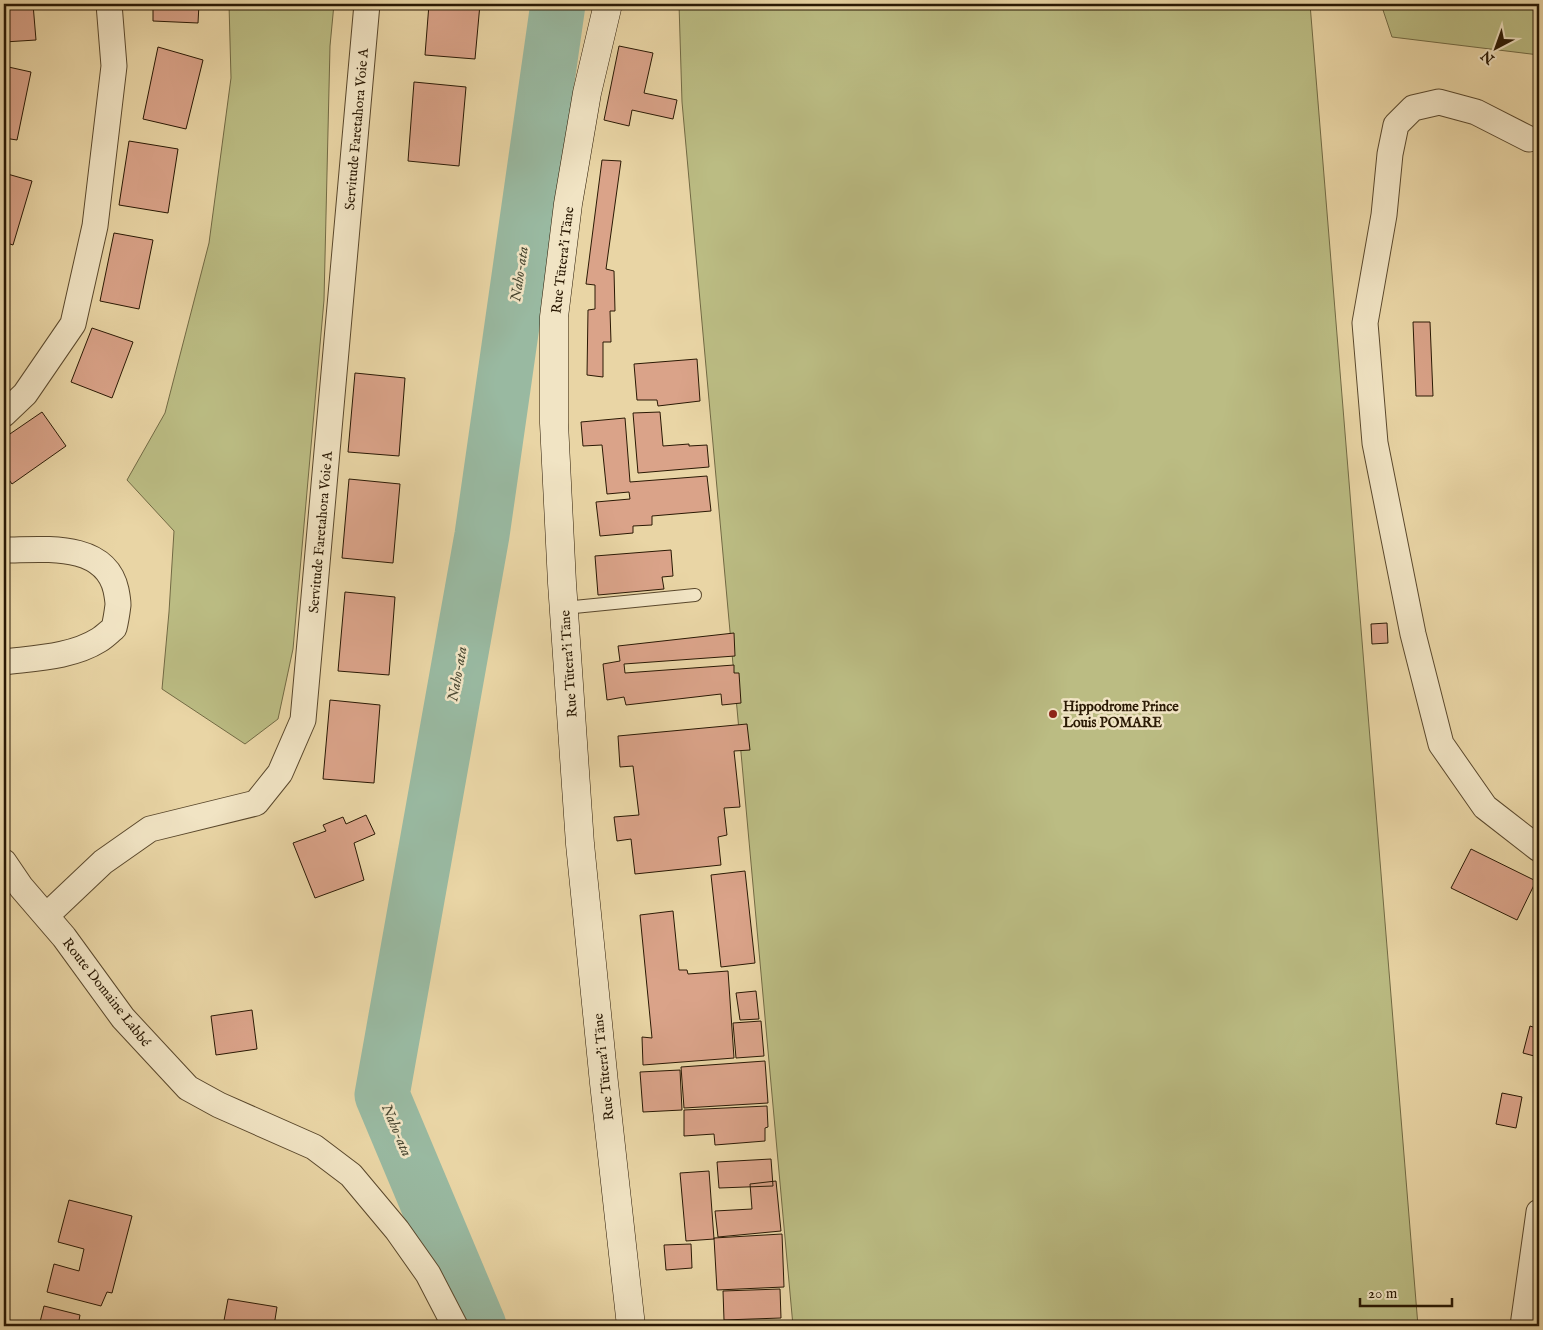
<svg xmlns="http://www.w3.org/2000/svg" width="1543" height="1330" font-family="'IM FELL English',serif">
<rect width="100%" height="100%" fill="#e9d5a5"/>
<filter id="stains"><feTurbulence type="fractalNoise" baseFrequency=".004" numOctaves="4"/><feColorMatrix values="0 0 0 0 .2 0 0 0 0 .09 0 0 0 0 .02 0 0 0 .5 -.17"/></filter>
<radialGradient id="worn" r=".72"><stop offset=".6" stop-color="#630" stop-opacity="0"/><stop offset="1" stop-color="#630" stop-opacity=".3"/></radialGradient>
<path fill="#bbbc83" stroke="#726a44" d="M229 4H334L330 46 324 300 293 649 278 719 245 744 162 689 169 612 174 531 127 480 165 413 209 243 231 78Z
M679 4H1310L1418 1326H793L682 102Z
M1381 4H1539V55L1392 37Z"/>
<g fill="none" stroke-linecap="round" stroke-linejoin="round">
<path stroke="#99b9a1" stroke-width="55" d="M479 1326 382 1095 482 535 558 4"/>
</g>
<path fill="#daa389" stroke="#2a1904" d="M4 4H33L36 40 4 42Z
M153 4H199L198 23 153 21Z
M429 4H480L475 59 425 55Z
M619 46 653 53 644 93 677 100 673 119 632 110 629 126 604 120Z
M158 47 203 60 186 129 143 119Z
M4 66 31 72 17 140 4 138Z
M414 82 466 87 459 166 408 161Z
M129 141 178 149 168 213 119 205Z
M602 160 621 161 606 269 614 271 615 311H610L611 342H603V377L587 375 588 310 595 309V285L586 284Z
M4 173 32 181 13 245 4 242Z
M114 233 153 240 139 309 100 301Z
M1413 322H1430L1433 396H1416Z
M92 328 133 342 112 398 71 382Z
M697 359 700 401 658 406 657 400H637L634 364Z
M355 373 405 378 399 456 348 452Z
M42 412 66 446 12 484 4 473V438Z
M660 412 663 446 689 444V446L707 445 709 467 638 473 633 413Z
M625 418 630 482 707 476 711 511 652 516V525L633 526V533L600 536 596 502 630 499 629 492 607 494 602 445 583 446 581 422Z
M349 479 400 484 393 563 342 558Z
M671 550 673 576 662 577 664 589 598 595 595 556Z
M345 592 395 597 389 675 338 671Z
M1387 623 1388 643 1372 644 1371 624Z
M734 633 735 656 624 664 625 673 734 665V673H739L741 703 722 705 721 694 626 705 624 697 607 700 603 664 620 661 618 646Z
M330 700 380 705 374 783 323 779Z
M747 724 750 750 734 751 740 807 724 808 727 835 718 837 721 865 635 874 631 839 617 841 614 817 639 815 633 766 620 767 618 736Z
M366 815 375 834 354 843 364 880 315 898 293 843 326 831 323 825 343 817 346 824Z
M1471 849 1536 881 1517 920 1451 888Z
M745 871 755 963 721 967 711 875Z
M673 911 679 970H687L688 974 728 971 734 1058 643 1065 642 1037 652 1038 640 915Z
M756 991 759 1019 740 1020 736 993Z
M252 1010 257 1049 216 1055 211 1016Z
M761 1021 764 1056 736 1058 733 1023Z
M1530 1026 1539 1029 1538 1057 1523 1053Z
M765 1061 768 1103 684 1108 681 1067Z
M680 1070 682 1110 643 1112 640 1072Z
M1502 1093 1522 1097 1516 1128 1496 1124Z
M767 1106 768 1127 765 1128V1141L715 1145 714 1134 684 1136V1110Z
M771 1159 773 1186 719 1188 717 1162Z
M709 1171 714 1239 686 1241 680 1173Z
M776 1181 781 1231 718 1237 715 1211 752 1209 750 1184Z
M69 1200 132 1216 112 1293 107 1292 101 1306 47 1292 54 1264 79 1271 84 1249 58 1242Z
M782 1234 784 1287 717 1290 714 1238Z
M691 1244 692 1268 666 1270 664 1245Z
M780 1289 781 1318 724 1320 723 1291Z
M228 1299 277 1307 274 1326H223Z
M44 1306 80 1315 78 1326H39Z"/>
<g fill="none" stroke-linecap="round" stroke-linejoin="round">
<defs>
<path id="lane" d="M564 608 695 595"/>
<path id="street" d="M1529 139 1476 112 1439 102 1413 108 1396 125 1390 154 1384 215 1365 323 1375 443 1413 634 1441 744 1485 807 1539 849
M4 414 25 394 73 324 95 226 114 66 109 4
M4 550C42 550 105 541 116 590 117 595 118 600 118 605 117 613 116 620 114 628 109 632 104 637 99 640 72 657 35 658 4 662
M4 862 21 887 64 937 123 1018 188 1088 219 1105 314 1147 351 1175 397 1230 428 1274 455 1326
M46 916 103 862 150 829 256 803 280 773 303 720 367 4
M1523 1326 1539 1212"/>
<path id="secondary" d="M608 4 587 93 568 204 554 317V423L562 583 580 844 604 1083 631 1326"/>
</defs>
<use href="#lane" stroke="#5a482c" stroke-width="14"/>
<use href="#street" stroke="#5a482c" stroke-width="27"/>
<use href="#secondary" stroke="#2a1904" stroke-width="29"/>
<use href="#lane" stroke="#f1e4c4" stroke-width="12"/>
<use href="#street" stroke="#f1e4c4" stroke-width="25"/>
<use href="#secondary" stroke="#f1e4c4" stroke-width="28"/>
</g>
<circle fill="#8f2418" stroke="#f1e4c4" stroke-width="2" cx="1053" cy="714" r="5"/>
<g text-anchor="middle" stroke-width="5" stroke-linejoin="round" paint-order="stroke">
<g font-size="14" fill="#2a1904" stroke="#f1e4c4">
<text transform="translate(356 129) rotate(-85)" y="5">Servitude Faretahora Voie A</text>
<text transform="translate(562 260) rotate(-83)" y="5">Rue Tūtera'i Tāne</text>
<text transform="translate(320 532) rotate(-85)" y="5">Servitude Faretahora Voie A</text>
<text transform="translate(568 664) rotate(-94)" y="5">Rue Tūtera'i Tāne</text>
<text transform="translate(107 992) rotate(52)" y="5">Route Domaine Labbé</text>
<text transform="translate(603 1067) rotate(-96)" y="5">Rue Tūtera'i Tāne</text>
</g>
<g font-size="14" font-weight="bold" fill="#2a1904" stroke="#f1e4c4" text-anchor="start">
<text x="1063" y="711">Hippodrome Prince<tspan x="1063" dy="16">Louis POMARE</tspan></text>
</g>
<g font-size="15" font-style="italic" fill="#4b4933" stroke="#f1e4c4">
<text transform="translate(519 274) rotate(-82)" y="5">Naho-ata</text>
<text transform="translate(457 674) rotate(-80)" y="5">Naho-ata</text>
<text transform="translate(397 1130) rotate(67)" y="5">Naho-ata</text>
</g>
</g>
<rect width="1543" height="1330" fill="none" stroke="#e9d5a5" stroke-width="20"/>
<rect x="5" y="5" width="1533" height="1320" fill="none" stroke="#2a1904" stroke-width="2.5"/>
<rect x="10" y="10" width="1523" height="1310" fill="none" stroke="#2a1904"/>
<g transform="translate(1496 48) rotate(221)" stroke="#f1e4c4" stroke-width="4" paint-order="stroke">
<path d="M0-4L9 19L0 12L-9 19Z" fill="#2a1904"/>
<text y="-8" font-size="14" font-weight="bold" text-anchor="middle" fill="#2a1904">N</text>
</g>
<path d="M1360 1298v8h92v-8" fill="none" stroke="#2a1904" stroke-width="2.5"/>
<text x="1368" y="1298" font-size="15" fill="#2a1904" stroke="#f1e4c4" stroke-width="4" paint-order="stroke">20 m</text>
<rect width="100%" height="100%" filter="url(#stains)"/>
<rect width="100%" height="100%" fill="url(#worn)"/>
</svg>
